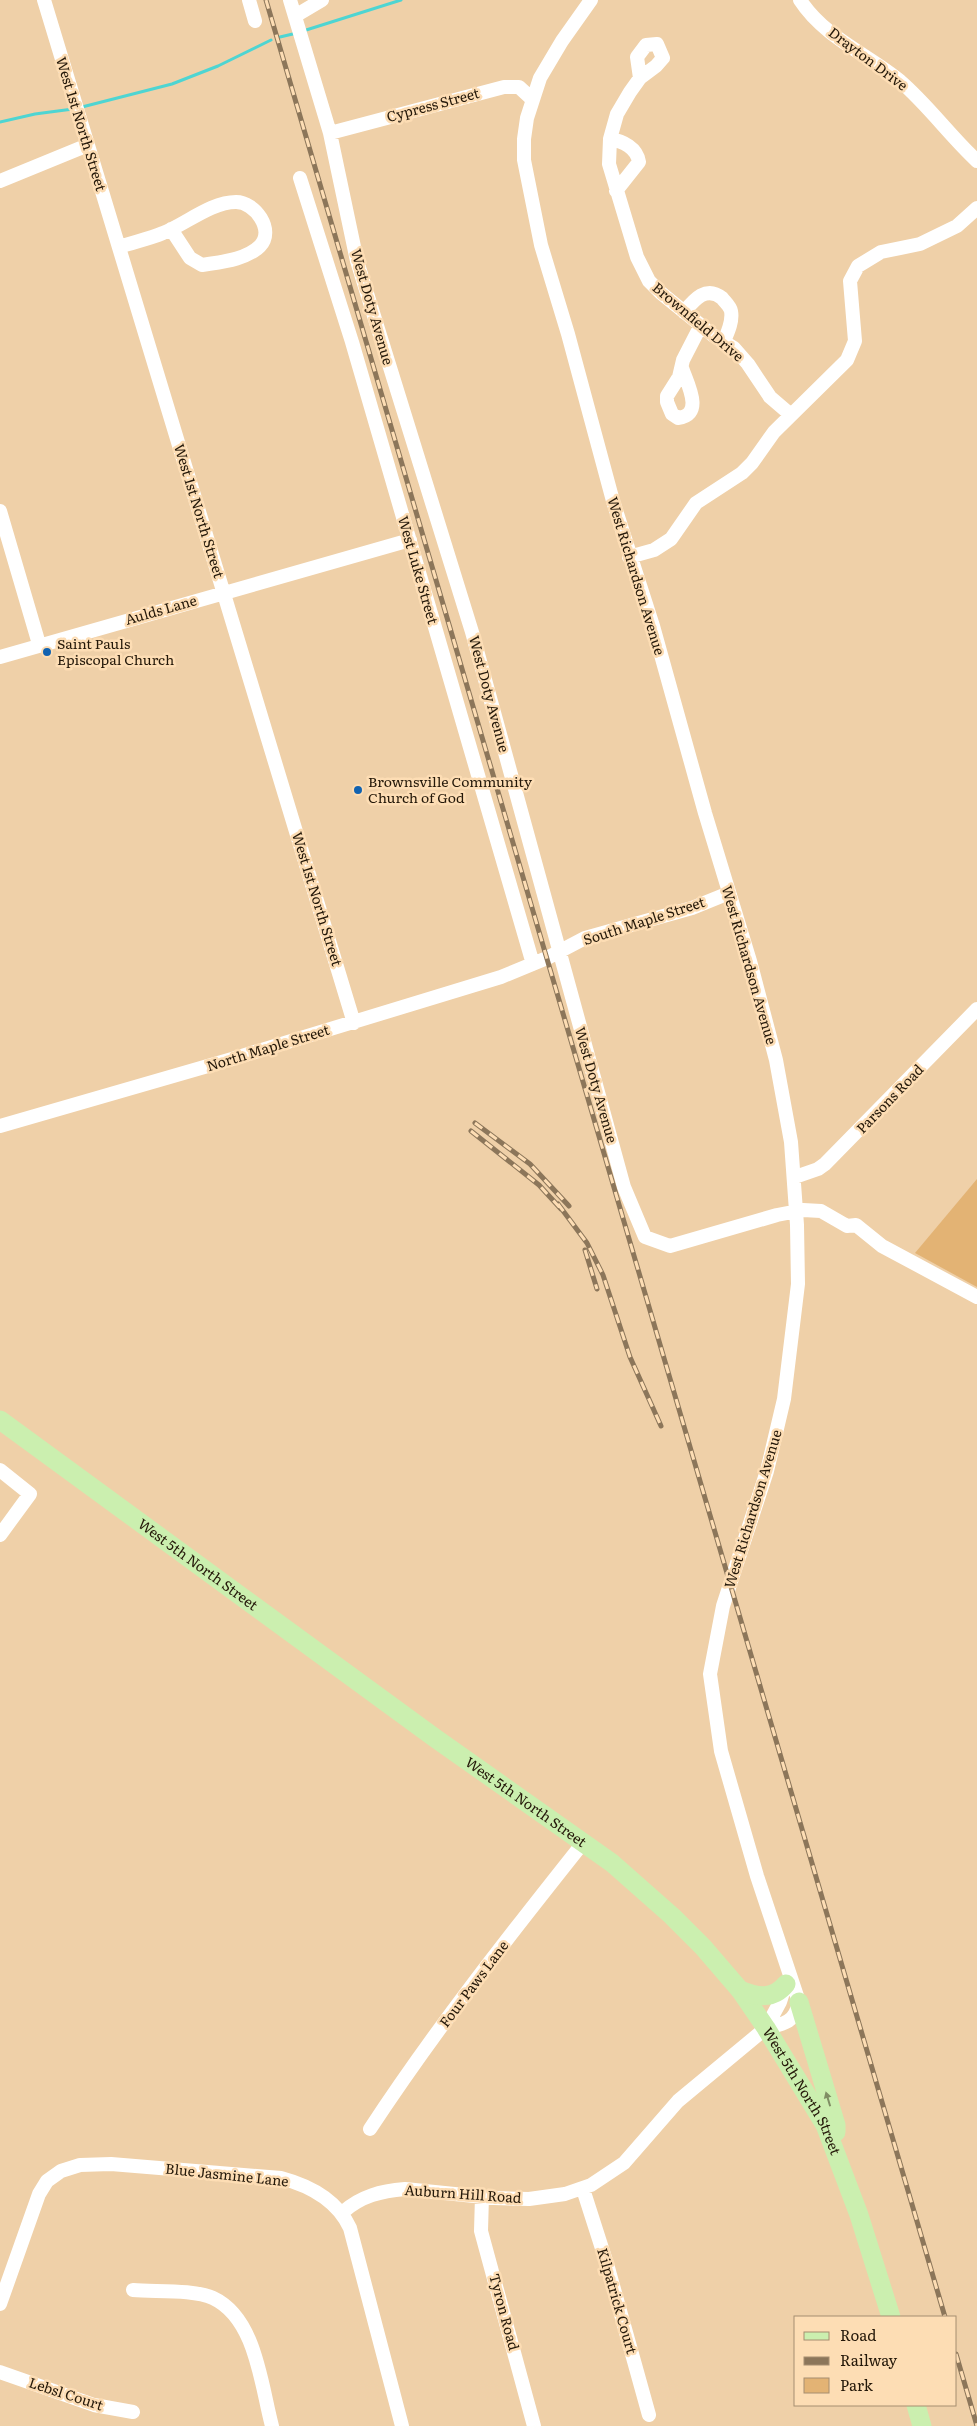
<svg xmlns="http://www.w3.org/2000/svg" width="977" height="2426" font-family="Literata,serif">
<rect width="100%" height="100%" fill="#efd0a8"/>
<path fill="#e3b374" d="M977 1179V1287L915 1253Z"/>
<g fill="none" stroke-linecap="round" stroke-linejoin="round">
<path stroke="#4ed5d2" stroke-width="3" d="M303 31 401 0
M280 37 297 33
M82 107 172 84 218 66 271 40
M0 122 35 114 73 109"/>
<path stroke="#fff" stroke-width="14" d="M44 0 354 1023
M249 0 255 21
M290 0 330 133 357 261 472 632 624 1187 645 1237 670 1246 777 1215 803 1210 821 1211 847 1226 856 1225 882 1246 977 1297
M591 0 562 41 540 78 527 118 524 139V160L541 245 568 334 613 501 653 626 705 813 750 961 776 1060 791 1142 797 1225 798 1284 784 1399 767 1471 723 1606 710 1674 721 1751 757 1876 799 2002C795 2022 785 2024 766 2028
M800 0C824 37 867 54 900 81 928 105 950 136 977 161
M295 16 322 0
M640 78 637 57 646 45 657 44 663 58 656 66 640 78 630 92 617 114 610 139 609 164 637 257 649 281 661 293 714 336 734 348 748 364 770 397 791 415
M330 133 504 87H519L532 99
M610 139C623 141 637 148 639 162L616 191
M300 178 352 342 533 964
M0 181 88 145
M119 247C133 242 149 239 163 233 186 224 211 202 236 202 255 202 275 230 260 246 246 260 220 262 202 265L190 258 171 229
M684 312C694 300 706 285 722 298 725 302 730 306 731 311 733 321 728 332 724 341
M682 368C687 383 705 415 678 418L672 414 667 402V396L679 377 683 360 701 325
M0 511 39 644
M629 557 654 550 671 539 696 503 742 473 752 463 774 432 847 360 855 341 850 281 858 266 881 252 920 244 957 226 977 208
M0 657 410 540
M0 1126 232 1059 501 977 547 958 585 938 692 908 729 893
M795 1177 818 1169 825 1164 977 1009
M0 1470 30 1494 0 1535
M370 2129C435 2030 509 1936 583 1843
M583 2189 607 2264 649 2415
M482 2196 481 2231 534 2426
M343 2212C361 2196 381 2191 405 2189L494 2198 529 2199 565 2194 591 2185 624 2163 678 2101 766 2028 780 2002 786 1983
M133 2290C155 2292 193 2289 213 2298 256 2318 261 2385 272 2426
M0 2304 39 2194 47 2181 61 2171 80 2165 111 2164 281 2178C311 2186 337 2200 350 2228L402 2426
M0 2372 94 2405 133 2412"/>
<g stroke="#cbefaf" stroke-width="19">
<path id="s1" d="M0 1420 435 1738 612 1863 672 1916 703 1947 740 1990 766 2028 825 2125 859 2215 891 2317"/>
<path d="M740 1990C757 1997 773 2000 786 1984"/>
<path d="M799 2002 836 2125V2132"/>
<path d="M916 2405 922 2426"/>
</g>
<defs>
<path id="rail" d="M266 0 945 2317
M475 1123 530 1164 569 1206
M471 1131 539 1185 561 1209
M558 1204 587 1243 603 1275 630 1357 661 1426
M585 1250 597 1289
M956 2354 977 2426"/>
</defs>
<use href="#rail" stroke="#8c765a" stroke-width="5"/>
<use href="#rail" stroke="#fdddb4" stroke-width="3" stroke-dasharray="9" stroke-linecap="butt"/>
</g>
<defs><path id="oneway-solid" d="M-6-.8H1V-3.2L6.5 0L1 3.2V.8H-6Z" transform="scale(1.25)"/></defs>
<use fill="#808e64" href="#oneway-solid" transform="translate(828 2099) rotate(-107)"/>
<g fill="#1162b0" stroke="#fdddb4" stroke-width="2">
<circle cx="47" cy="652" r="5"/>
<circle cx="358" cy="790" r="5"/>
</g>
<g text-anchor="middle" stroke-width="5" stroke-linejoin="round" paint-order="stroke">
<g font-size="14" fill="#241809" stroke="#fdddb4">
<text transform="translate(868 59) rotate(37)" y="5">Drayton Drive</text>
<text transform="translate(433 105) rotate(-15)" y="5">Cypress Street</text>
<text transform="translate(81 124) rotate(73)" y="5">West 1st North Street</text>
<text transform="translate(372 307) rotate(74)" y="5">West Doty Avenue</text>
<text transform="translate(698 322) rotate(40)" y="5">Brownfield Drive</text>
<text transform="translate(199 511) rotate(73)" y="5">West 1st North Street</text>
<text transform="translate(418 570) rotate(74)" y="5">West Luke Street</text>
<text transform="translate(636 576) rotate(73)" y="5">West Richardson Avenue</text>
<text transform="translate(161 610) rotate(-16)" y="5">Aulds Lane</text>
<text transform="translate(489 694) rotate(75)" y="5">West Doty Avenue</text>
<text transform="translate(317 899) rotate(73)" y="5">West 1st North Street</text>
<text transform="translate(644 921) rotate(-18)" y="5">South Maple Street</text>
<text transform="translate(749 965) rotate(74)" y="5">West Richardson Avenue</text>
<text transform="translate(268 1048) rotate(-17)" y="5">North Maple Street</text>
<text transform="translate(596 1085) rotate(74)" y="5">West Doty Avenue</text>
<text transform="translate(890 1099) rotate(-46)" y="5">Parsons Road</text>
<text transform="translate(753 1509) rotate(-73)" y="5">West Richardson Avenue</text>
<text dy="5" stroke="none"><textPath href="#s1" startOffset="245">West 5th North Street</textPath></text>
<text dy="5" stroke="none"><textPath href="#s1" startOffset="650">West 5th North Street</textPath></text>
<text transform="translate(474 1984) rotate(-53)" y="5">Four Paws Lane</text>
<text dy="5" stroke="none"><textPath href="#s1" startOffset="1055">West 5th North Street</textPath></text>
<text transform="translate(227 2175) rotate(6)" y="5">Blue Jasmine Lane</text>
<text transform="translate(463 2194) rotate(4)" y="5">Auburn Hill Road</text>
<text transform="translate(617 2301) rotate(74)" y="5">Kilpatrick Court</text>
<text transform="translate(504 2312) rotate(75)" y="5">Tyron Road</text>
<text transform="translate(66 2394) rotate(18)" y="5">Lebsl Court</text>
</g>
<g font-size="14" fill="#241809" stroke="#fdddb4" text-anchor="start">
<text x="57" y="649">Saint Pauls<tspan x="57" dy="16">Episcopal Church</tspan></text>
<text x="368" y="787">Brownsville Community<tspan x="368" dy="16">Church of God</tspan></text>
</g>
</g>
<rect x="794" y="2316" width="162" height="90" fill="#fdddb4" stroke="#a68e70"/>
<rect x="804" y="2332" width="25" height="8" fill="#cbefaf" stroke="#a68e70"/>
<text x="840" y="2341" font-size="15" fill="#241809">Road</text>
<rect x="804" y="2357" width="25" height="8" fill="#8c765a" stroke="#a68e70"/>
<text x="840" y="2366" font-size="15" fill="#241809">Railway</text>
<rect x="804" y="2378" width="25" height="15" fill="#e3b374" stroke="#a68e70"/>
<text x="840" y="2391" font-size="15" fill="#241809">Park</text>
</svg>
